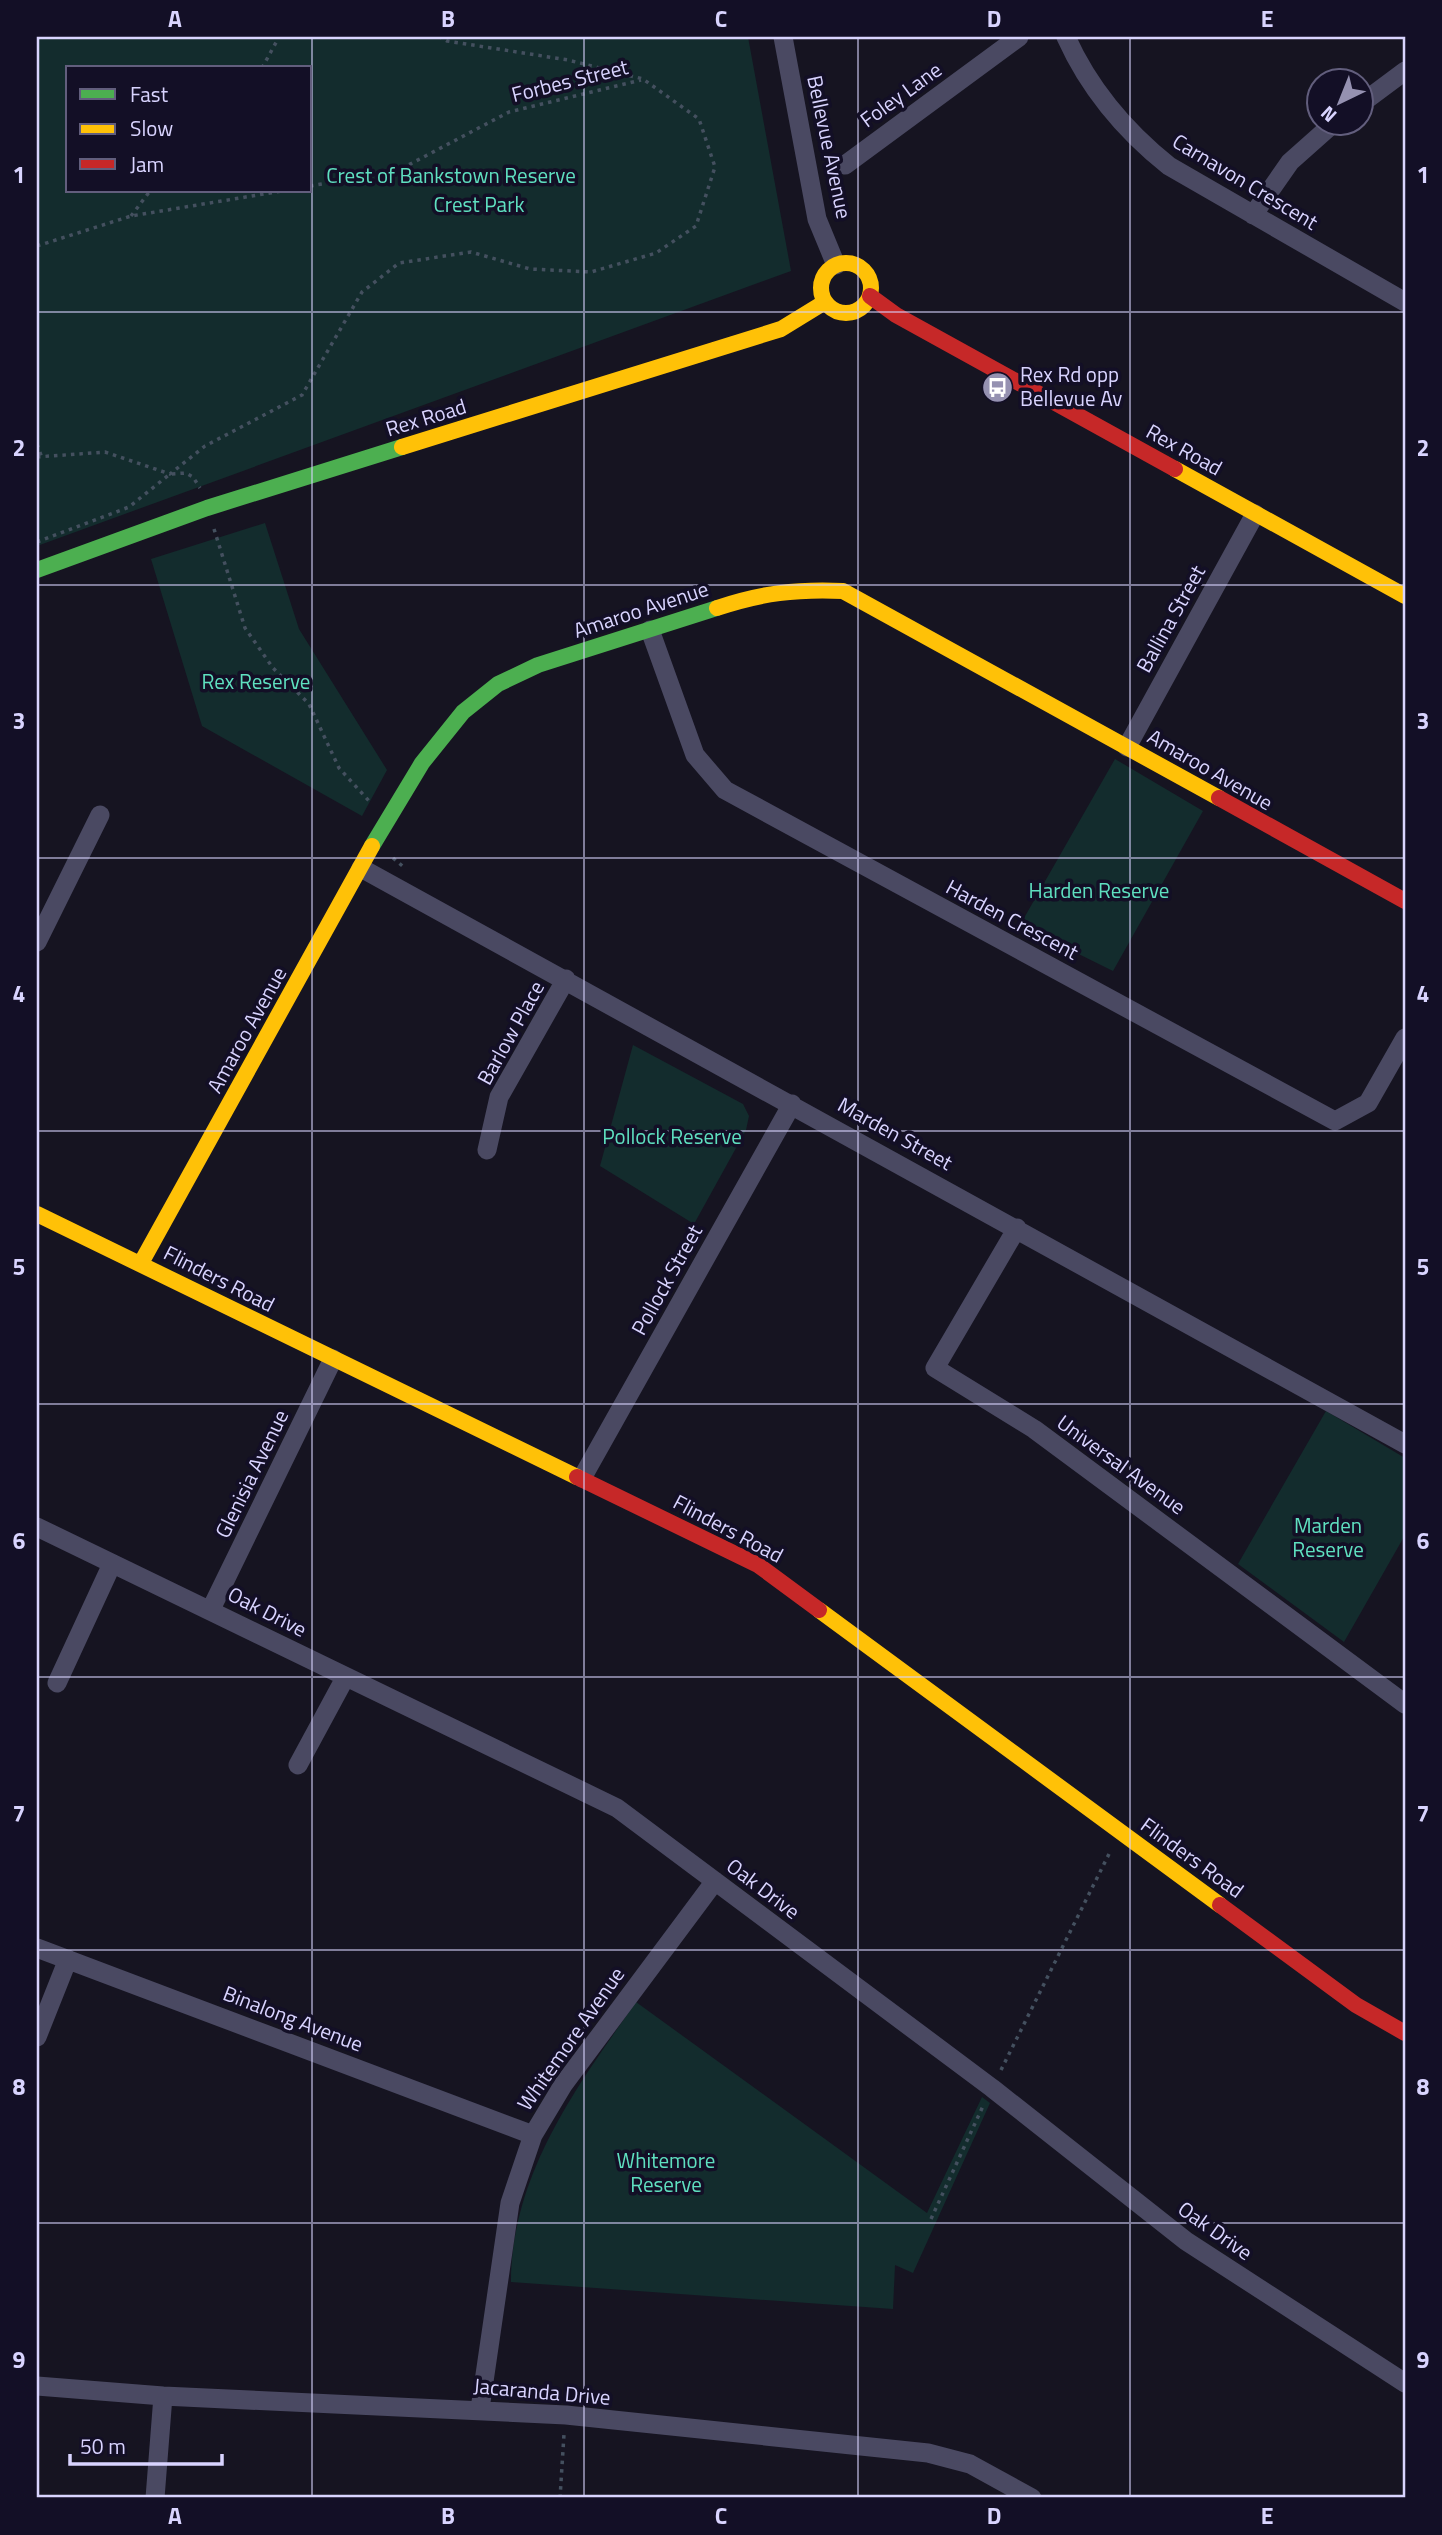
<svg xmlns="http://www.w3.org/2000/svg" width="1442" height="2535" font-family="'Titillium Web',sans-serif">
<rect width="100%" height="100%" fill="#161421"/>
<path fill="#132c2d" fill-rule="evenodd" d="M37 37H748L791 271 37 546ZM310 68V191H68V68Z
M265 523 299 629 387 770 362 816 202 726 151 559Z
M1115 759 1203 811 1113 971 1020 925Z
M633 1045 743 1104 749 1116 746 1130 694 1224 600 1166Z
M1326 1411 1405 1458V1535L1344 1642 1238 1564Z
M636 2002 927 2213 982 2097 990 2103 913 2273 895 2265 893 2309 511 2282C512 2173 576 2088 636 2002Z"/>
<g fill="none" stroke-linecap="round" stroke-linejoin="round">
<path stroke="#44505f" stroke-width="3.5" stroke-dasharray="3.5 5" stroke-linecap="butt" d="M262 68 279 37
M310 186 397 171 509 112 641 80
M131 216 150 191
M37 246 131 216 282 191
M37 444 42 458
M37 457 105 452 170 474 205 446 302 395 362 292 399 263 471 252 530 269 591 272 656 253 696 226 715 167 699 119 643 79 568 60 447 41 440 37
M214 529 245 628 273 668 309 704 339 768 370 802
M37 542 129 507 170 474 186 473 193 477 200 488
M393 858 406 869
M1001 2070 1110 1852
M931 2219 983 2106
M560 2498 564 2434"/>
<path stroke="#4a4962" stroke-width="19" d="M783 37 817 219 836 265
M1066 37C1089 88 1125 131 1169 166L1405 302
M1362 103 1405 71
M845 165 1019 37
M1253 215 1290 162 1335 122
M650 630 695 755 725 790 1335 1121 1368 1103 1405 1038
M1127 747 1255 514
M361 868 1405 1444
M37 942 100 815
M487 1150 499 1097 566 979
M1017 1228 935 1368 1034 1429 1405 1704
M582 1478 792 1104
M37 1527 617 1808 992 2088 1186 2241 1405 2383
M211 1609 333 1359
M57 1683 112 1564
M298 1765 345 1678
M37 1948 533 2135
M37 2037 68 1959
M37 2386 163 2396 566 2415 928 2453 970 2464 1032 2498
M480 2409 510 2203 533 2135 563 2085 715 1881
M155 2498 163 2396"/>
<path stroke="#4caf50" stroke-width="16" d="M37 570 207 508 402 447
M372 846 422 763 463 712 498 684 538 665 717 608"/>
<path stroke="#ffc107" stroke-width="16" d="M821 288a25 25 0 1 1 50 0a25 25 0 1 1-50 0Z
M402 447 781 329 825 302
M1175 469 1405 596
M717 608C762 593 796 589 843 591L1219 798
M37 1214 577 1477
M141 1263 372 846
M819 1610 1220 1905"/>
<path stroke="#c62828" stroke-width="16" d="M870 296 896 315 1175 469
M1219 798 1405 901
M577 1477 758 1565 819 1610
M1220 1905 1356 2005 1405 2033"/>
</g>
<path fill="none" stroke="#d9d4ff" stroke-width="2" stroke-opacity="0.55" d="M312 37V2498M584 37V2498M858 37V2498M1130 37V2498M37 312H1405M37 585H1405M37 858H1405M37 1131H1405M37 1404H1405M37 1677H1405M37 1950H1405M37 2223H1405"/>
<defs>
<symbol id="bus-disc" viewBox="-11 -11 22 22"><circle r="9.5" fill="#9591b1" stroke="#130f26"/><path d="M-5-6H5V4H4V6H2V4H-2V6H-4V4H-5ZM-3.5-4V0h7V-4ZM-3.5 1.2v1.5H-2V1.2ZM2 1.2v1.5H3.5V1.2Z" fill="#fff"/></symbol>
</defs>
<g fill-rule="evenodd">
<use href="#bus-disc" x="980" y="370" width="35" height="35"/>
</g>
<g text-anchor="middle" stroke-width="7" stroke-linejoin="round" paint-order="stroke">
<g font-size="21" fill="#d9d4ff" stroke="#130f26">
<text transform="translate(570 81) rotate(-14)" y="7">Forbes Street</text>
<text transform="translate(901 95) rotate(-36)" y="7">Foley Lane</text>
<text transform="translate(829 147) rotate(78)" y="7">Bellevue Avenue</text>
<text transform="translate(1245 182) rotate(31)" y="7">Carnavon Crescent</text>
<text transform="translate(426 418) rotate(-17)" y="7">Rex Road</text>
<text transform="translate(1184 450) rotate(29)" y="7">Rex Road</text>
<text transform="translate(641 610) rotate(-18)" y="7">Amaroo Avenue</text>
<text transform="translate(1171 619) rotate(-61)" y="7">Ballina Street</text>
<text transform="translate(1210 770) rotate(30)" y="7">Amaroo Avenue</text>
<text transform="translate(1012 920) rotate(28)" y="7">Harden Crescent</text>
<text transform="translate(247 1030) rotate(-61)" y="7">Amaroo Avenue</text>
<text transform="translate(511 1033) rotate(-61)" y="7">Barlow Place</text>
<text transform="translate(895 1134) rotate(29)" y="7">Marden Street</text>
<text transform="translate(219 1279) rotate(27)" y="7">Flinders Road</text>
<text transform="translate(667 1280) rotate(-61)" y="7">Pollock Street</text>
<text transform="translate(1121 1465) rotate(36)" y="7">Universal Avenue</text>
<text transform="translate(252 1474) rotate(-64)" y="7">Glenisia Avenue</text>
<text transform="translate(728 1529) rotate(28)" y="7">Flinders Road</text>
<text transform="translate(267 1612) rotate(27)" y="7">Oak Drive</text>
<text transform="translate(1192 1858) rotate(36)" y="7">Flinders Road</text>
<text transform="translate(763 1889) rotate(37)" y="7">Oak Drive</text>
<text transform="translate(293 2019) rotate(21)" y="7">Binalong Avenue</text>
<text transform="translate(571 2039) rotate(-55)" y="7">Whitemore Avenue</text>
<text transform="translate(1215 2231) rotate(35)" y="7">Oak Drive</text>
<text transform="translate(542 2392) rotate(5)" y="7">Jacaranda Drive</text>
</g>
<g font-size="21" fill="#5fe0c0" stroke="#130f26">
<text x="451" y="183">Crest of Bankstown Reserve</text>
<text x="479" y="212">Crest Park</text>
<text x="256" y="689">Rex Reserve</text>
<text x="1099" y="898">Harden Reserve</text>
<text x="672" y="1144">Pollock Reserve</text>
<text x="1328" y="1533">Marden<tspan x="1328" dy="24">Reserve</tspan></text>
<text x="666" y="2168">Whitemore<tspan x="666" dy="24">Reserve</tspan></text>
</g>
<g font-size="21" fill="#d9d4ff" stroke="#130f26" text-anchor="start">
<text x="1020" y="382">Rex Rd opp<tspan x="1020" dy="24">Bellevue Av</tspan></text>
</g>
</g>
<rect width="1442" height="2535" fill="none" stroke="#130f26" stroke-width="77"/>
<rect x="66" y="66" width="245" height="126" fill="#130f26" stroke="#625e7d" stroke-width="2"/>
<rect x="80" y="89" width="35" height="10" fill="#4caf50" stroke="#625e7d" stroke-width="2"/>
<text x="130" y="102" font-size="21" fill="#d9d4ff">Fast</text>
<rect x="80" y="124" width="35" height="10" fill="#ffc107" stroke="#625e7d" stroke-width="2"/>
<text x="130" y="136" font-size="21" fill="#d9d4ff">Slow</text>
<rect x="80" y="159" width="35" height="10" fill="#c62828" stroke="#625e7d" stroke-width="2"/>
<text x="130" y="172" font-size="21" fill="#d9d4ff">Jam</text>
<g transform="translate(1340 102) rotate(223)"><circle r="33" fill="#130f26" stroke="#625e7d" stroke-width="2"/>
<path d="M0-5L12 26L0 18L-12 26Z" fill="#9591b1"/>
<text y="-10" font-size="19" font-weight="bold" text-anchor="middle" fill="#d9d4ff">N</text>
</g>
<path d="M70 2454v10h152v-10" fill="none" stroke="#d9d4ff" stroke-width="3.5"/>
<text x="80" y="2454" font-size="21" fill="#d9d4ff" stroke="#130f26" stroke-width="5" paint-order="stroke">50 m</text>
<rect x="38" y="38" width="1366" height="2458" fill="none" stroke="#d9d4ff" stroke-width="2.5"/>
<g font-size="23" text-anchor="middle" font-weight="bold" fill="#d9d4ff">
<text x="175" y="27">A</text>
<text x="448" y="27">B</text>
<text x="721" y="27">C</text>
<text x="994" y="27">D</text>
<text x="1267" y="27">E</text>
<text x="19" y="183">1</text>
<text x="1423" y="183">1</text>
<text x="19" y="456">2</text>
<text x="1423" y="456">2</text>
<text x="19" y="729">3</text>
<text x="1423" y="729">3</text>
<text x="19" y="1002">4</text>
<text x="1423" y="1002">4</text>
<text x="19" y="1275">5</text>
<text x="1423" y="1275">5</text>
<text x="19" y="1549">6</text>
<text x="1423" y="1549">6</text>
<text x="19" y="1822">7</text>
<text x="1423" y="1822">7</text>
<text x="19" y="2095">8</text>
<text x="1423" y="2095">8</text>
<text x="19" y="2368">9</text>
<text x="1423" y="2368">9</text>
<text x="175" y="2524">A</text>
<text x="448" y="2524">B</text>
<text x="721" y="2524">C</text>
<text x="994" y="2524">D</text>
<text x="1267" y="2524">E</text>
</g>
</svg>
